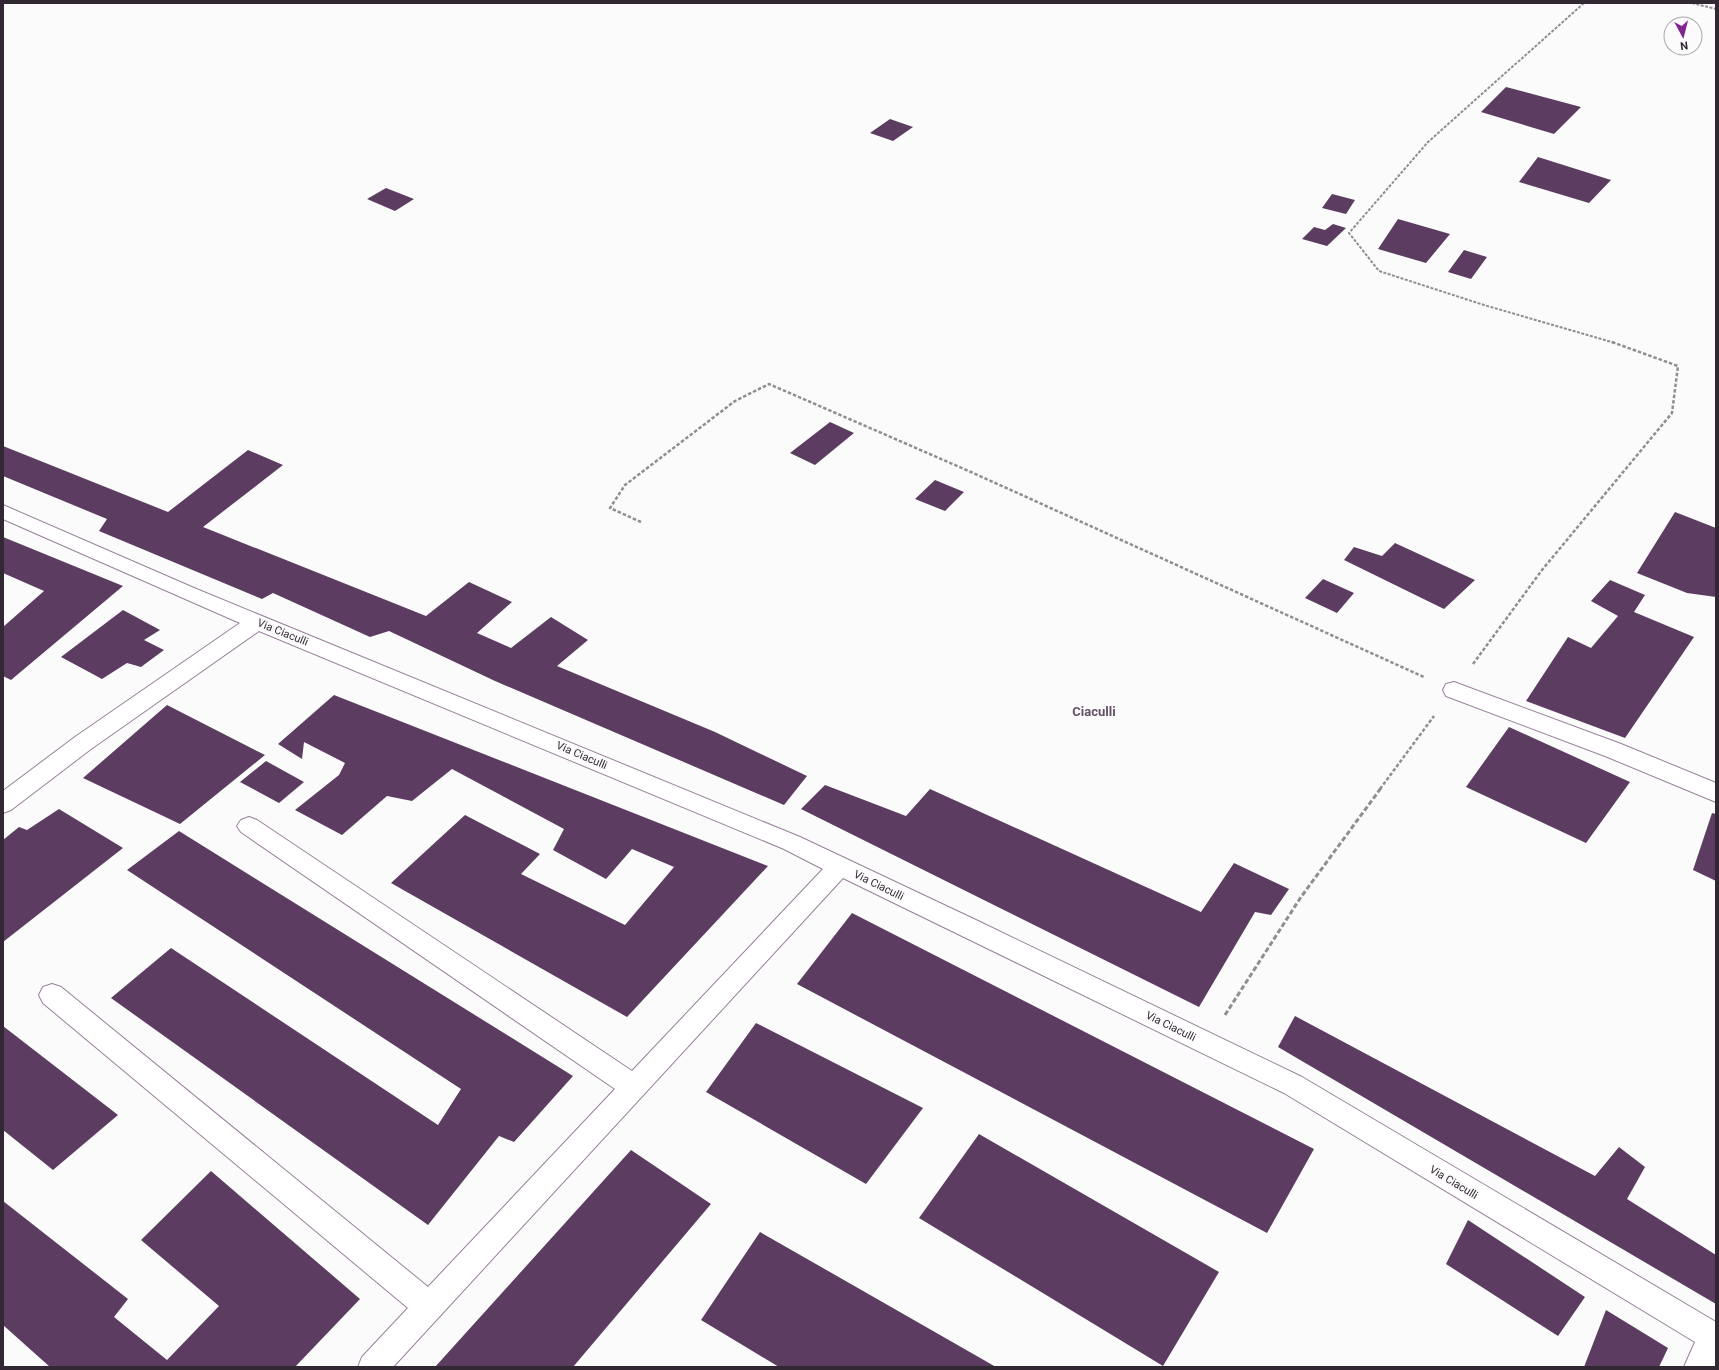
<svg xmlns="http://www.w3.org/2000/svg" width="1719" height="1370" font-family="Roboto,sans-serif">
<rect width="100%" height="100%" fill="#fbfbfb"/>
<path fill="#5c3d61" d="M1506 87 1581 107 1554 134 1481 112Z
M890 119 913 127 893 141 870 133Z
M1538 157 1611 180 1589 203 1519 182Z
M386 188 414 199 395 211 367 199Z
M1332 194 1355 200 1346 214 1322 208Z
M1398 219 1450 234 1426 263 1378 249Z
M1333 224 1346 228 1327 246 1302 239 1314 227 1325 230Z
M1464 250 1487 257 1471 279 1448 272Z
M830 422 854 433 815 465 790 453Z
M3 446 168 512 248 450 283 465 203 527 426 616 469 582 512 602 477 633 511 648 551 617 588 640 557 666 715 732 807 776 784 805 495 681 389 631 370 637 273 593 262 599 99 531 107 519 3 476Z
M935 480 964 492 945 511 915 499Z
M1675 512 1716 528V597L1687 593 1637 573Z
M3 537 123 586 11 680 3 676V627L44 591 3 573Z
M1395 543 1475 580 1444 609 1344 560 1354 547 1382 556Z
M1323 579 1354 593 1337 613 1305 598Z
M1610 580 1645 595 1634 612 1694 637 1625 738 1526 701 1568 637 1591 648 1618 616 1591 601Z
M123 610 160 630 144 640 164 650 141 667 127 663 102 679 61 657Z
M334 695 768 866 627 1017 391 883 465 815 540 854 521 874 625 925 674 867 632 849 606 879 553 850 564 829 452 769 412 801 387 796 342 835 295 810 339 775 345 763 304 742 302 759 278 744Z
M167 705 265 755 180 824 83 778Z
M1509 727 1630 782 1586 843 1466 787Z
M266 761 304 782 279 803 240 782Z
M825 785 906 816 930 789 1201 912 1234 863 1289 889 1271 915 1255 912 1199 1007 801 809Z
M59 809 123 848 3 942V840L19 827 27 830Z
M1712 813 1716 814V881L1693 870Z
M179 831 573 1076 514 1142 499 1136 428 1225 111 998 171 948 438 1125 461 1089 127 870Z
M852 913 1314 1149 1267 1233 797 984Z
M1295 1016 1595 1176 1619 1147 1645 1167 1627 1199 1716 1255V1304L1278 1047Z
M756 1023 923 1108 866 1184 706 1092Z
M3 1026 118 1115 53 1170 3 1130Z
M979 1134 1219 1272 1163 1366 919 1218Z
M631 1150 711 1204 573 1367H435Z
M211 1171 360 1299 295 1367H50L3 1325V1201L128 1299 114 1317 167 1360 219 1306 141 1240Z
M1468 1220 1585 1297 1558 1336 1446 1264Z
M760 1232 996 1367H779L701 1320Z
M1606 1310 1668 1348 1659 1367H1584Z"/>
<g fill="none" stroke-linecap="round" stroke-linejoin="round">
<defs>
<path id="minor" d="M3 505 194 588 800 837 978 921 1302 1077 1716 1322V1364L1714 1367H1684L1695 1342 1284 1093 843 878 393 1367H358L362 1357 408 1308 43 1003 39 995 43 987 52 984 61 987 428 1287 615 1089 241 832 237 826 241 820 249 817 257 820 632 1071 823 869 784 849 259 631 91 749 11 810 3 813V791L75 737 240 623 3 519Z
M1454 682 1621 744 1716 783V802L1605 756 1446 696 1443 690 1446 684Z"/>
</defs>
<use href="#minor" stroke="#98819b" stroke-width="2"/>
<path stroke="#928d93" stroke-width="2" stroke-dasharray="3 1.5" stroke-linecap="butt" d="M1584 3 1428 142 1349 233 1379 271 1484 305 1615 343
M1692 3 1716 9"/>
<path stroke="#928d93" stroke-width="2.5" stroke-dasharray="3.5 2" stroke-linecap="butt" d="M641 522 610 508 625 485 735 401 769 384 971 472 1424 677
M1473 664 1542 570 1672 413 1678 366 1612 342
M1380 789 1434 716"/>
<path stroke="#928d93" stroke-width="3" stroke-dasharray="5 2.5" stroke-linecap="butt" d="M1225 1015 1301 897 1381 788"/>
<use href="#minor" fill="#fff" fill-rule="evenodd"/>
</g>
<g text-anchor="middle" stroke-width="4" stroke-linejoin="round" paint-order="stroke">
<g font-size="11" fill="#322833" stroke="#fbfbfb">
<text transform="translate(283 632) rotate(22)" y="4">Via Ciaculli</text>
<text transform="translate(582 755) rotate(23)" y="4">Via Ciaculli</text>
<text transform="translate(879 885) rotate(26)" y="4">Via Ciaculli</text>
<text transform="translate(1171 1026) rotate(26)" y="4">Via Ciaculli</text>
<text transform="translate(1454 1182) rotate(31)" y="4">Via Ciaculli</text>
</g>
<g font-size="13" font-weight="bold" fill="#644f67" stroke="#fbfbfb">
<text x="1094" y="716">Ciaculli</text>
</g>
</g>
<rect width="1719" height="1370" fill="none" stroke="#322833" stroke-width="8"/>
<g transform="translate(1683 36) rotate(173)"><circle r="19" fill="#fbfbfb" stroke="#aba7ab"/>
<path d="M0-3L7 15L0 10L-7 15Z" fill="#812490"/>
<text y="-6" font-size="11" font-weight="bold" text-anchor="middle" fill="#322833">N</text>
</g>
</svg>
